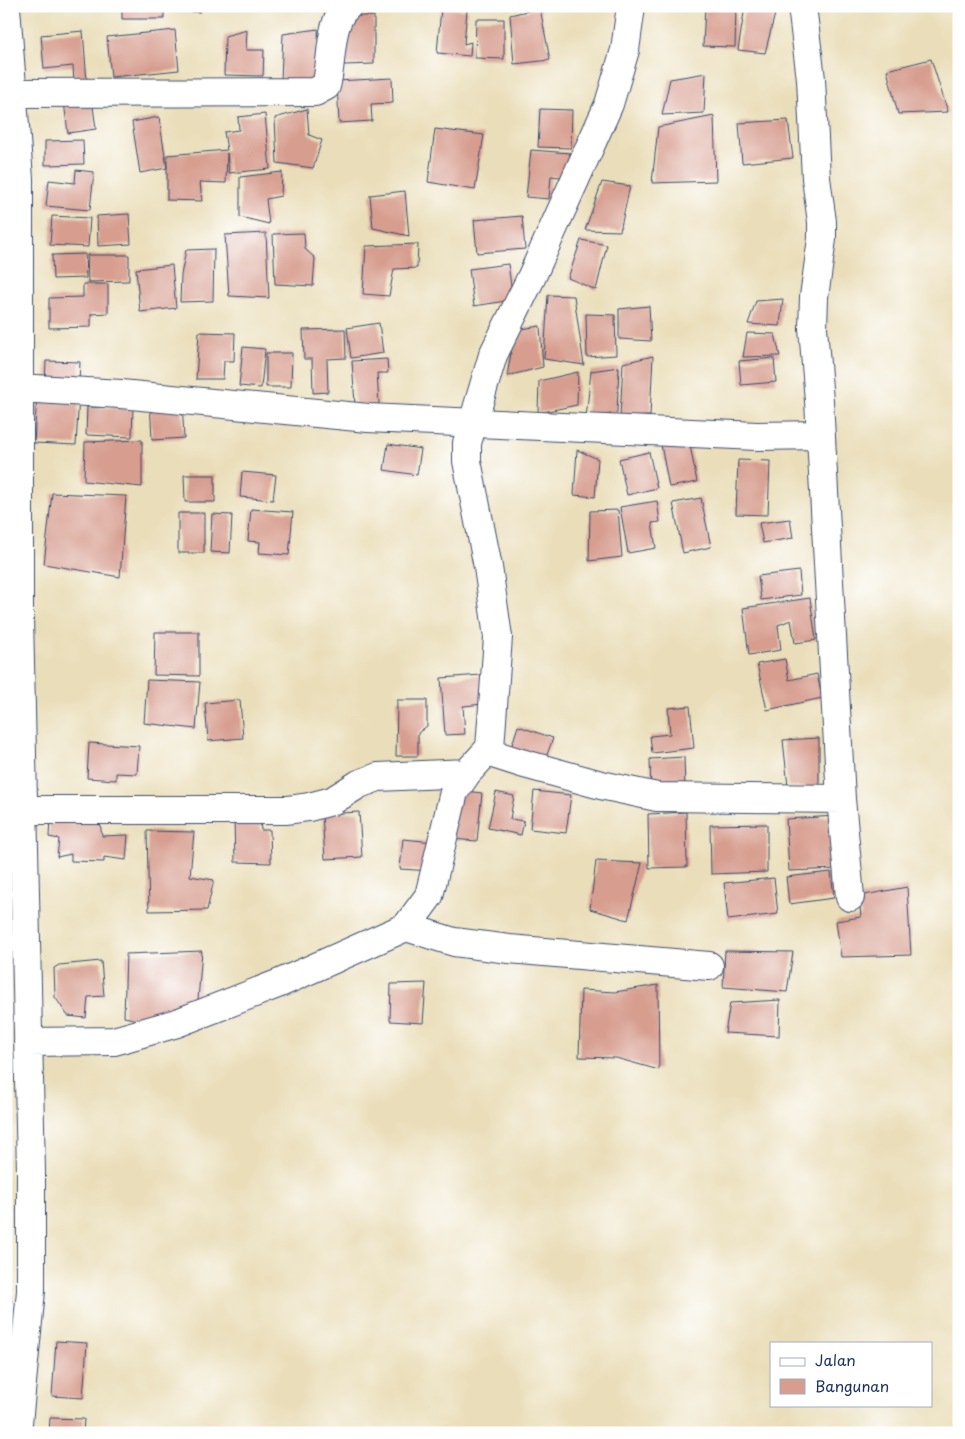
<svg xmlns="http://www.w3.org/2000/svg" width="965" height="1439" font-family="'Playpen Sans',sans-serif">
<rect width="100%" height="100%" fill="#fff"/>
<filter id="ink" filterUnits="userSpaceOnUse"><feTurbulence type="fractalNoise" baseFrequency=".02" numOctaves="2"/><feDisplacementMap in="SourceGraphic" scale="10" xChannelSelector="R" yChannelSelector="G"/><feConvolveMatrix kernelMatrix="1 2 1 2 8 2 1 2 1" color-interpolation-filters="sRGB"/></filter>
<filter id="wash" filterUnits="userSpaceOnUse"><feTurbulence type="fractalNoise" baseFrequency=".0096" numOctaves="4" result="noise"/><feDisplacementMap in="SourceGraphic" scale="20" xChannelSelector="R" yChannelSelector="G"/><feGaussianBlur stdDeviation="1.12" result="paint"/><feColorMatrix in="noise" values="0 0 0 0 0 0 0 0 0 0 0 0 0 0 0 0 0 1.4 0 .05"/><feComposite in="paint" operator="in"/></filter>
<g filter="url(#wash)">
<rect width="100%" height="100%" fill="#eadeba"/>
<g id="blocks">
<path fill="#d79e8f" d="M122 6H164V19H122Z
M168 6H200V12L168 11Z
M705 6H736L735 47 703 46Z
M745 6H777L765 53 738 50Z
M441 8 467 10 464 44 471 42 470 56 437 53Z
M540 8 550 60 514 64 510 15Z
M344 16H374V64L344 65Z
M476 19H504V59L475 58Z
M318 29 319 84 281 80 283 34Z
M175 30 179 70 111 77 107 37Z
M247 30 246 50H264L263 76 224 75 225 36Z
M83 31 87 82 74 83 73 66 44 69 41 35Z
M931 59 948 112 898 114 887 70Z
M706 73 704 113 662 115 670 79Z
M392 78 393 103 371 104 372 121 339 123 337 81Z
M92 99 96 129 68 133 64 102Z
M307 109 309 135 322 140 313 168 277 163 275 118Z
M540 109 572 110 571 148 538 147Z
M265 114 270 169 229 173 227 153 226 183 200 182 202 201 167 200V155L227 150 224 132 239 130 238 117Z
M714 116 716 181 652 183 658 127Z
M159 117 167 168 140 173 132 122Z
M788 120 793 158 742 163 739 123Z
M435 129 484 135 475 190 428 182Z
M83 140 84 164 45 165V141Z
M531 150 570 153 568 178 551 176 549 199 526 197Z
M76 170 94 172 90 210 46 206 49 180 75 183Z
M282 172 281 196 266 199 269 224 240 217V177Z
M602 182 630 186 620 231 585 230Z
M405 191 409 236 373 228 370 195Z
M129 214 131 244 98 246 97 216Z
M52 216 90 218 88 247 50 245Z
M522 216 525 249 477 253 474 220Z
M266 233 269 298 229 296 225 235Z
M304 233 305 249 315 258 313 286 275 284 273 234Z
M581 240 607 245 596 290 568 278Z
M418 244 417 268 394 269 389 296 363 294 366 246Z
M214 249 213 301 180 302 181 275 186 250Z
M85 254 86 278 53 279 52 255Z
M87 255H129V281L88 282Z
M508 264 513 300 474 306 469 269Z
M172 265 176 308 140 312 136 269Z
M83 284H108V313L91 314V327L49 328V298L83 297Z
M548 295 574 296 584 365 544 359Z
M783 299 780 326 748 324 756 301Z
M649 306 651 341 619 339V309Z
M586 314 615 315 616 355 587 357Z
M379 323 383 353 351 358 347 328Z
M540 326 543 367 507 376 515 330Z
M345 329 346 358 327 359 328 392 313 393 312 359H304L303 330Z
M199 332 235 333 234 361H224L223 379H196Z
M747 333 775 334 780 356 743 357Z
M243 347 265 349 261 388 239 386Z
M266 353H292L291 387H266Z
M653 356 650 416 620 417 623 363Z
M774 358 776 382 741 385 739 361Z
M387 359 388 373H377L379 404 355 405 352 361Z
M46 361 80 362 79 384 45 382Z
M619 367 617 413 586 418 591 371Z
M578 372 577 405 538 413 539 381Z
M37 395 79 396 76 445 34 443Z
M182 400 184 438 152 440 150 401Z
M87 407 133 408 132 437 86 435Z
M142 440V487L84 481 85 442Z
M689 440 697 482 669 487 661 445Z
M388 444 421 449 417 475 384 470Z
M577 450 598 459 595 497 574 495Z
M649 452 657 488 627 495 619 459Z
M738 460 770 461 768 515 736 514Z
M242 472 276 475 273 500 240 497Z
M184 475H215V502H185Z
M52 493 126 496 120 577 44 564Z
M701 498 711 547 683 553 673 503Z
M657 501 660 522 652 523 656 548 628 553 620 507Z
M251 509 293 512 289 555 259 553 260 542 248 541Z
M618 510 622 557 589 561 590 511Z
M178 513H204V553H178Z
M212 514 232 515 230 553 210 552Z
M790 519 793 538 763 543 759 523Z
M799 571 801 595 761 600 758 576Z
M810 598 816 640 795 643 791 620 778 625 781 650 749 655 743 608Z
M155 632H199V676L154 675Z
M785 659 789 680 817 674 822 698 767 710 757 664Z
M481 675 483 704 463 706 465 734 445 735 441 678Z
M147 680 200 682 196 729 144 723Z
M240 700 243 738 208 741 205 703Z
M397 700H427V726L418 733V756H396Z
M690 706 694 748 652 753 650 736 670 734 668 708Z
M518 726 553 738 544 763 510 751Z
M819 738V789L788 786 783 740Z
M89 743 139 746 137 774 116 773V780L87 778Z
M684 757 685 789 651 791 650 759Z
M456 790 482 793 477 841 451 839Z
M534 791 571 795 566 833 530 829Z
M496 792 514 796 510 819 524 821 521 835 488 828Z
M359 812 362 857 325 859 322 814Z
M686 812 687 867 649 868 648 814Z
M99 816 102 836 128 835 126 860 104 857V862L71 861V854L57 857 59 839 49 837 50 817Z
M836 816 838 869 789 871 786 819Z
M259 817 261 830H270L271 863 235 862 234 819Z
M767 824V872L711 874 710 825Z
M147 831 194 832 190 876 214 880 207 910 149 911Z
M403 839 434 842 432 871 400 869Z
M596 861 642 863 628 920 590 909Z
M831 872 834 898 789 904 786 877Z
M774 878 778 914 728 920 724 883Z
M907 887 911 955 841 957 836 921 861 917 859 896Z
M202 951 197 1012 159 1024 124 1017 126 954Z
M725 951 793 952 787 992 723 987Z
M101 961 104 996 88 997 86 1018 68 1016 55 997 54 968 59 965Z
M426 983 423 1023 390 1021 391 984Z
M658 985 659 1070 616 1058 579 1057 581 990 615 992Z
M780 1000 779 1036 725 1033 730 1003Z
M8 1272 12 1302 6 1303V1273Z
M56 1341 87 1343 83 1398 52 1396Z
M50 1418 84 1419 83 1433H49Z"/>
</g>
</g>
<g filter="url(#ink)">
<use href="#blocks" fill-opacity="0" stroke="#3a496c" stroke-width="1"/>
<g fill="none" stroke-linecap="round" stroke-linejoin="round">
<defs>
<path id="minor" d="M631 6 625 50 609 104 532 276 493 355 467 443V461L488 567 498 637 490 748 496 755 521 763 601 785 657 797 841 799 850 897
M802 6 811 79 816 178 822 222V239L814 297 813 328 819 401 841 799
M6 7 19 179V616L31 1172V1291L17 1433
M12 93 315 92 326 86C333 62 328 21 348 6
M19 388 121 394 368 418 757 436 821 435
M22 810H287L309 807 332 801 359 784 378 777 467 773
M406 927 454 942 509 949 709 966
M28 1042 114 1041 177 1023 280 983 406 927 429 896 454 792 467 773 490 748"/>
</defs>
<use href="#minor" stroke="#3a496c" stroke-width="30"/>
<use href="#minor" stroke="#fff" stroke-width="28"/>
</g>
</g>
<rect width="965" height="1439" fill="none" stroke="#fff" stroke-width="25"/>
<rect x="770" y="1342" width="162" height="65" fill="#ffffff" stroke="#a4acbf"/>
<rect x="780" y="1358" width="25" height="8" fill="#ffffff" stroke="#a4acbf"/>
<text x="815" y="1366" font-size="15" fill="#1b2f5e">Jalan</text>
<rect x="780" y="1379" width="25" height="15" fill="#d79e8f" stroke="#a4acbf"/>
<text x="815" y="1392" font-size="15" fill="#1b2f5e">Bangunan</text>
</svg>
